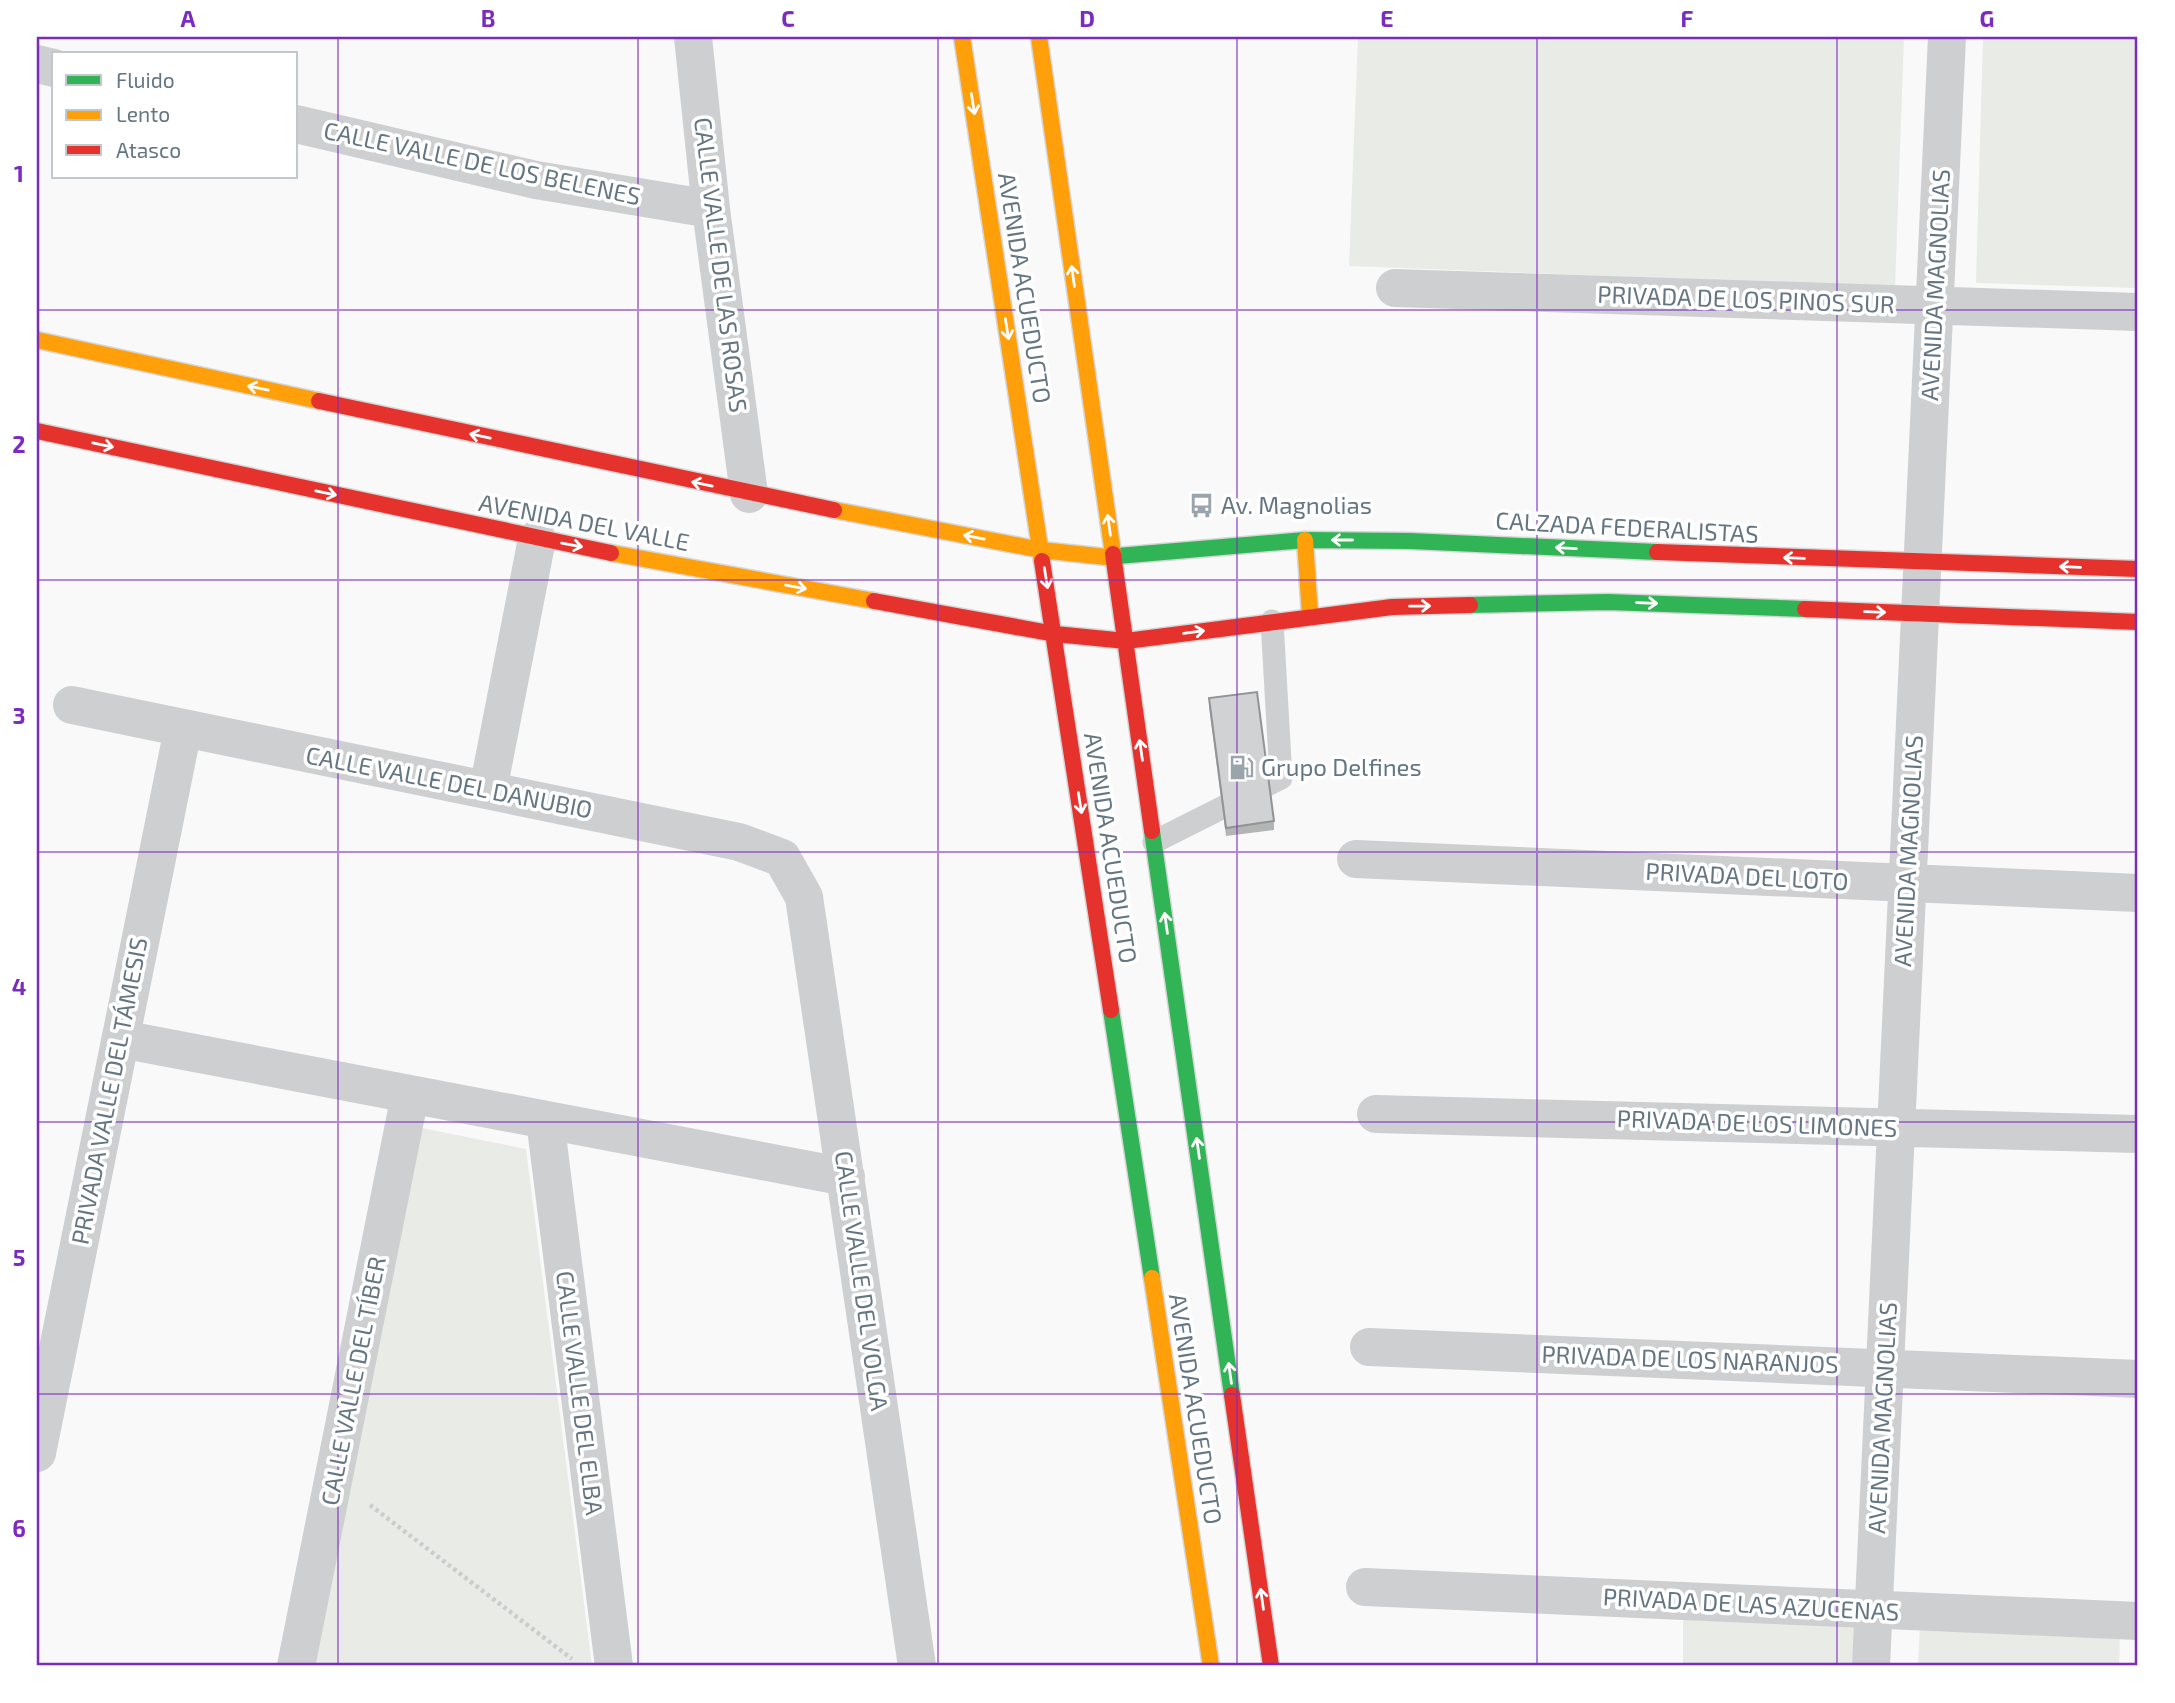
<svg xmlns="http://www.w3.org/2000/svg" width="2175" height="1703" font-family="'Exo 2',sans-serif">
<rect width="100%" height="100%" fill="#f9f9f9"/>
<path fill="#e8ebe6" d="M1358 37H1904L1895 287 1349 266Z
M1983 37H2138V288L1976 283Z
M417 1127 526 1149 592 1666H313Z
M1683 1615 1865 1623 1863 1666H1683Z
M1920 1624 2120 1632 2119 1666H1918Z"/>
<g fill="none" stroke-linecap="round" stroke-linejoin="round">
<defs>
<path id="fast" d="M1106 557 1305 540 1410 541 1657 552
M1470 605 1607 602 1805 609
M1152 831 1232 1395
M1111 1010 1152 1278"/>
<path id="slow" d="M962 37 1042 561
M1039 37 1113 554
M37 340 319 401
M834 510 1041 550 1106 557
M1305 540 1310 615
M611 553 874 601
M1152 1278 1211 1666"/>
<path id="jam" d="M319 401 834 510
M37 431 611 553
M1657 552 2138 569
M1113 554 1152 831
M1042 561 1111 1010
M874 601 1055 634 1126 641 1392 607 1470 605
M1805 609 2138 622
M1232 1395 1271 1666"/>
</defs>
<use href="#fast" stroke="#d5d6d7" stroke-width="19"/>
<use href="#slow" stroke="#d5d6d7" stroke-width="19"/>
<use href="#jam" stroke="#d5d6d7" stroke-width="19"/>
<path stroke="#cbcccd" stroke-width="4.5" stroke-dasharray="3.5 3.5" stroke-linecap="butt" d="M370 1505 572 1659"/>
<path stroke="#cecfd0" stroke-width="23" d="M1154 842 1281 778 1272 621"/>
<path stroke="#cecfd0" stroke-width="38" d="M693 37 711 209 749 494
M37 64 54 68
M296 124 536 180 711 209
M1395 288 2138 312
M72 705 739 842 782 858 804 897 917 1666
M488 790 537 539
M1356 859 2138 893
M121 1039 846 1177
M1376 1114 2138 1134
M545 1120 614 1666
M1369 1347 2138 1379
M37 1453 183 729
M1365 1587 2138 1621
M296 1666 410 1095
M1871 1666 1947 37"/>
<use href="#fast" stroke="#30b455" stroke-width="16"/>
<use href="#slow" stroke="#ff9f0a" stroke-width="16"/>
<use href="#jam" stroke="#e5322d" stroke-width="16"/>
</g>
<path fill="#b3b5b5" d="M1209 698 1274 821V830L1226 836 1209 707Z"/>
<path fill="#d0d2d3" stroke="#929394" stroke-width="2" d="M1257 692 1274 821 1226 828 1209 698Z"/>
<defs><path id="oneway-shaft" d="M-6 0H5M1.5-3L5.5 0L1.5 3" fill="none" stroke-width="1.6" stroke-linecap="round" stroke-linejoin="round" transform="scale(1.75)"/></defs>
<g stroke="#fff">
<use href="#oneway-shaft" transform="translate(973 104) rotate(81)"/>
<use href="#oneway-shaft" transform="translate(1073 276) rotate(-98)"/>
<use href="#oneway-shaft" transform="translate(1007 329) rotate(81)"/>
<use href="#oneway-shaft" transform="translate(258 388) rotate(-168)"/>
<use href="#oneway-shaft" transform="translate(480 436) rotate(-168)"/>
<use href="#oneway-shaft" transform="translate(103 445) rotate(12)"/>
<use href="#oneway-shaft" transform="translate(702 484) rotate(-168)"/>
<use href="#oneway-shaft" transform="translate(326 493) rotate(12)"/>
<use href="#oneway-shaft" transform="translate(1109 525) rotate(-98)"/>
<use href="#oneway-shaft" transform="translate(974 537) rotate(-169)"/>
<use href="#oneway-shaft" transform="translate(1342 540) rotate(-180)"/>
<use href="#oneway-shaft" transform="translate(572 545) rotate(10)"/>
<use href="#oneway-shaft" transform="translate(1566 548) rotate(-177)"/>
<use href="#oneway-shaft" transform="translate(1794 558) rotate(-178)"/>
<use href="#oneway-shaft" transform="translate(2070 567) rotate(-178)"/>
<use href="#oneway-shaft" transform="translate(1046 578) rotate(81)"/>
<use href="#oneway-shaft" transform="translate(796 587) rotate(10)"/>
<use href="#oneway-shaft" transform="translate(1647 603) rotate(2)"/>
<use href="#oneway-shaft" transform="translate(1420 606) rotate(-1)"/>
<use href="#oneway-shaft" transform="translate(1875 612) rotate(2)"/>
<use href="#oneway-shaft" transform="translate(1194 632) rotate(-8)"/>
<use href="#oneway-shaft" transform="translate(1141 750) rotate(-98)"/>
<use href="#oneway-shaft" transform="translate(1080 803) rotate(81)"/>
<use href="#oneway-shaft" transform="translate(1166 923) rotate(-98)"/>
<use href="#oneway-shaft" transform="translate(1198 1148) rotate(-98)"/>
<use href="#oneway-shaft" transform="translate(1230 1373) rotate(-98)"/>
<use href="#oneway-shaft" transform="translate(1262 1599) rotate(-98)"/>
</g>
<path fill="none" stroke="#7b2cbf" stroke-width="2" stroke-opacity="0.55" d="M338 37V1666M638 37V1666M938 37V1666M1237 37V1666M1537 37V1666M1837 37V1666M37 310H2138M37 580H2138M37 852H2138M37 1122H2138M37 1394H2138"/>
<defs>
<symbol id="bus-bare" viewBox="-9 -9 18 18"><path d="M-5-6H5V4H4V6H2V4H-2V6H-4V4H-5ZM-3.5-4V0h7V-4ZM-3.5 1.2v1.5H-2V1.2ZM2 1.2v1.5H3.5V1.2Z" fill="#99a4ac" stroke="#fff" stroke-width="2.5" paint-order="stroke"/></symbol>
<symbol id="fuel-bare" viewBox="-9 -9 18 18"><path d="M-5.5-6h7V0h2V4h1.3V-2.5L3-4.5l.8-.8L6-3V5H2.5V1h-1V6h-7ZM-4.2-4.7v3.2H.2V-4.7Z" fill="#99a4ac" stroke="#fff" stroke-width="2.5" paint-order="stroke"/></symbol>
</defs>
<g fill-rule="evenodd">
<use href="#bus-bare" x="1184" y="488" width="35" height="35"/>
<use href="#fuel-bare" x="1224" y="750" width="35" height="35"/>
</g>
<g text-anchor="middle" stroke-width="7" stroke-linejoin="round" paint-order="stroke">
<g font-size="24" fill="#657683" stroke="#fff">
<text transform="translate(482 164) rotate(12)" y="8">CALLE VALLE DE LOS BELENES</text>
<text transform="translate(720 265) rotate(83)" y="8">CALLE VALLE DE LAS ROSAS</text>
<text transform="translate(1936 285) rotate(-87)" y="8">AVENIDA MAGNOLIAS</text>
<text transform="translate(1024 288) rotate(81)" y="8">AVENIDA ACUEDUCTO</text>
<text transform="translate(1746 300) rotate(2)" y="8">PRIVADA DE LOS PINOS SUR</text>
<text transform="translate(584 523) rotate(11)" y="8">AVENIDA DEL VALLE</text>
<text transform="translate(1627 528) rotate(3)" y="8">CALZADA FEDERALISTAS</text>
<text transform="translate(449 783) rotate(11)" y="8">CALLE VALLE DEL DANUBIO</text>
<text transform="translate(1110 848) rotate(81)" y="8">AVENIDA ACUEDUCTO</text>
<text transform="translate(1909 851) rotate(-87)" y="8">AVENIDA MAGNOLIAS</text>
<text transform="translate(1747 877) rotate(3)" y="8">PRIVADA DEL LOTO</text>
<text transform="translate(110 1091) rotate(-79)" y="8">PRIVADA VALLE DEL TÁMESIS</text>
<text transform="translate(1757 1124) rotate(2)" y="8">PRIVADA DE LOS LIMONES</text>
<text transform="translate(861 1281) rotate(82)" y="8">CALLE VALLE DEL VOLGA</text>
<text transform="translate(1690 1360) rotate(2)" y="8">PRIVADA DE LOS NARANJOS</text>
<text transform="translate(354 1381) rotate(-79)" y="8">CALLE VALLE DEL TÍBER</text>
<text transform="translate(579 1393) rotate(83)" y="8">CALLE VALLE DEL ELBA</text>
<text transform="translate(1195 1409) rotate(81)" y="8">AVENIDA ACUEDUCTO</text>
<text transform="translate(1883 1418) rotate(-87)" y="8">AVENIDA MAGNOLIAS</text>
<text transform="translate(1751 1605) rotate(3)" y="8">PRIVADA DE LAS AZUCENAS</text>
</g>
<g font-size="24" fill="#657683" stroke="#fff" text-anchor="start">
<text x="1221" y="514">Av. Magnolias</text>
<text x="1261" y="776">Grupo Delfines</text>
</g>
</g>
<rect width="2175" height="1703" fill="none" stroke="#ffffff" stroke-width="77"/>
<rect x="52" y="52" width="245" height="126" fill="#ffffff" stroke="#c1c8cd" stroke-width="2"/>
<rect x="66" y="75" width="35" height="10" fill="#30b455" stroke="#c1c8cd" stroke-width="2"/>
<text x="116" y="88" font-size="21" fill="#657683">Fluido</text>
<rect x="66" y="110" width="35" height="10" fill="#ff9f0a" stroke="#c1c8cd" stroke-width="2"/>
<text x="116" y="122" font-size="21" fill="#657683">Lento</text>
<rect x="66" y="145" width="35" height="10" fill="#e5322d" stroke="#c1c8cd" stroke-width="2"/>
<text x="116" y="158" font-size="21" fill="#657683">Atasco</text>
<rect x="38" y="38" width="2098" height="1626" fill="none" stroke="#7b2cbf" stroke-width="2.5"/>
<g font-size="23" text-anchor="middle" font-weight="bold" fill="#7b2cbf">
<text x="188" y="27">A</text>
<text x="488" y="27">B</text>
<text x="788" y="27">C</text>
<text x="1087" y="27">D</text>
<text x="1387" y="27">E</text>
<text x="1687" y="27">F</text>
<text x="1987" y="27">G</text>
<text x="19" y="182">1</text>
<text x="19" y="453">2</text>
<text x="19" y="724">3</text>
<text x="19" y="995">4</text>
<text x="19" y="1266">5</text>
<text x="19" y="1537">6</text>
</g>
</svg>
